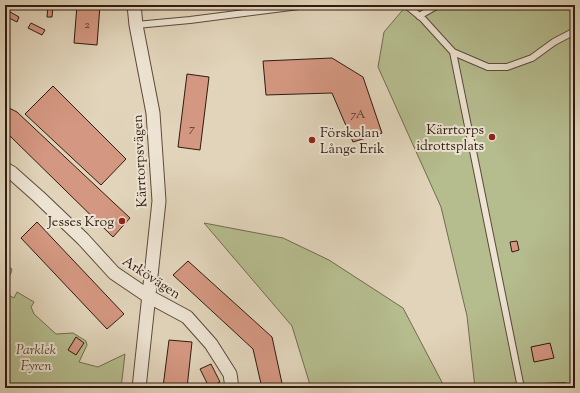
<svg xmlns="http://www.w3.org/2000/svg" width="580" height="393" font-family="'Sorts Mill Goudy',serif">
<rect width="100%" height="100%" fill="#e1d4ba"/>
<filter id="stains"><feTurbulence type="fractalNoise" baseFrequency=".005" numOctaves="4"/><feColorMatrix values="0 0 0 0 .2 0 0 0 0 .09 0 0 0 0 .02 0 0 0 .5 -.17"/></filter>
<radialGradient id="worn" r=".72"><stop offset=".6" stop-color="#630" stop-opacity="0"/><stop offset="1" stop-color="#630" stop-opacity=".3"/></radialGradient>
<path fill="#b5bc8e" stroke="#726c4e" d="M407 5H575V388H475L467 316 441 207 378 67 384 32Z
M204 223 283 238 329 260 403 308 445 388H311L292 326Z
M5 265 12 269 11 273 5 284Z
M17 292 34 302 31 307 34 314 56 334 73 333 86 341 87 345 79 362 98 367 125 354 121 388H5V293L14 298Z"/>
<path fill="#d49781" stroke="#301b0f" d="M17 5H40V9L17 8Z
M48 5H53L52 17H47Z
M77 5H100L97 45 74 43Z
M5 9 19 17 17 22 5 16Z
M31 23 45 30 42 35 28 28Z
M332 58 363 77 382 133 353 142 332 93 266 95 263 61Z
M187 74 209 77 200 150 178 147Z
M53 86 126 159 101 185 25 114Z
M5 106 17 112 130 218 113 237 10 136 5 134Z
M37 222 124 314 107 329 21 238Z
M517 241 519 250 512 252 510 242Z
M188 261 272 337 283 388H262L253 349 173 275Z
M76 337 84 343 76 355 68 350Z
M169 340 192 342 187 388 163 387Z
M550 343 554 358 534 362 531 347Z
M211 364 220 382 209 387 200 369Z"/>
<g fill="none" stroke-linecap="round" stroke-linejoin="round">
<defs>
<path id="service" d="M406 5 423 19 453 52 521 388
M419 16 438 5
M136 25 190 20 307 5
M453 52 488 67H507L532 58 554 42 575 31
M521 388 564 386 570 388"/>
<path id="minor" d="M134 5 136 25 153 113 159 201 139 388
M5 169 12 173 39 197 83 239 114 273 148 296 187 317 211 344 230 374 232 388"/>
</defs>
<use href="#service" stroke="#5c493a" stroke-width="8"/>
<use href="#minor" stroke="#5c493a" stroke-width="15"/>
<use href="#service" stroke="#ece3d2" stroke-width="6"/>
<use href="#minor" stroke="#ece3d2" stroke-width="13"/>
</g>
<g fill="#8f2418" stroke="#ece3d2" stroke-width="1.5">
<circle cx="492" cy="137" r="4"/>
<circle cx="312" cy="140" r="4"/>
<circle cx="122" cy="221" r="4"/>
</g>
<g text-anchor="middle" stroke-width="4" stroke-linejoin="round" paint-order="stroke">
<g font-size="12" fill="#593a2c">
<text x="87" y="28">2</text>
<text x="358" y="118">7A</text>
<text x="192" y="132">7</text>
</g>
<g font-size="14" fill="#301b0f" stroke="#ece3d2" text-anchor="end">
<text x="484" y="134">Kärrtorps<tspan x="484" dy="16">idrottsplats</tspan></text>
<text x="320" y="137" text-anchor="start">Förskolan<tspan x="320" dy="16">Långe Erik</tspan></text>
<text x="114" y="226">Jesses Krog</text>
</g>
<g font-size="14" fill="#301b0f" stroke="#ece3d2">
<text transform="translate(139 161) rotate(-93)" y="5">Kärrtorpsvägen</text>
<text transform="translate(152 277) rotate(33)" y="5">Arkövägen</text>
</g>
<g font-size="14" font-style="italic" fill="#584b35" stroke="#ece3d2">
<text x="36" y="354">Parklek<tspan x="36" dy="16">Fyren</tspan></text>
</g>
</g>
<rect width="580" height="393" fill="none" stroke="#e1d4ba" stroke-width="20"/>
<rect x="6" y="6" width="568" height="381" fill="none" stroke="#301b0f" stroke-width="2"/>
<rect x="10" y="10" width="560" height="373" fill="none" stroke="#301b0f"/>
<rect width="100%" height="100%" filter="url(#stains)"/>
<rect width="100%" height="100%" fill="url(#worn)"/>
</svg>
